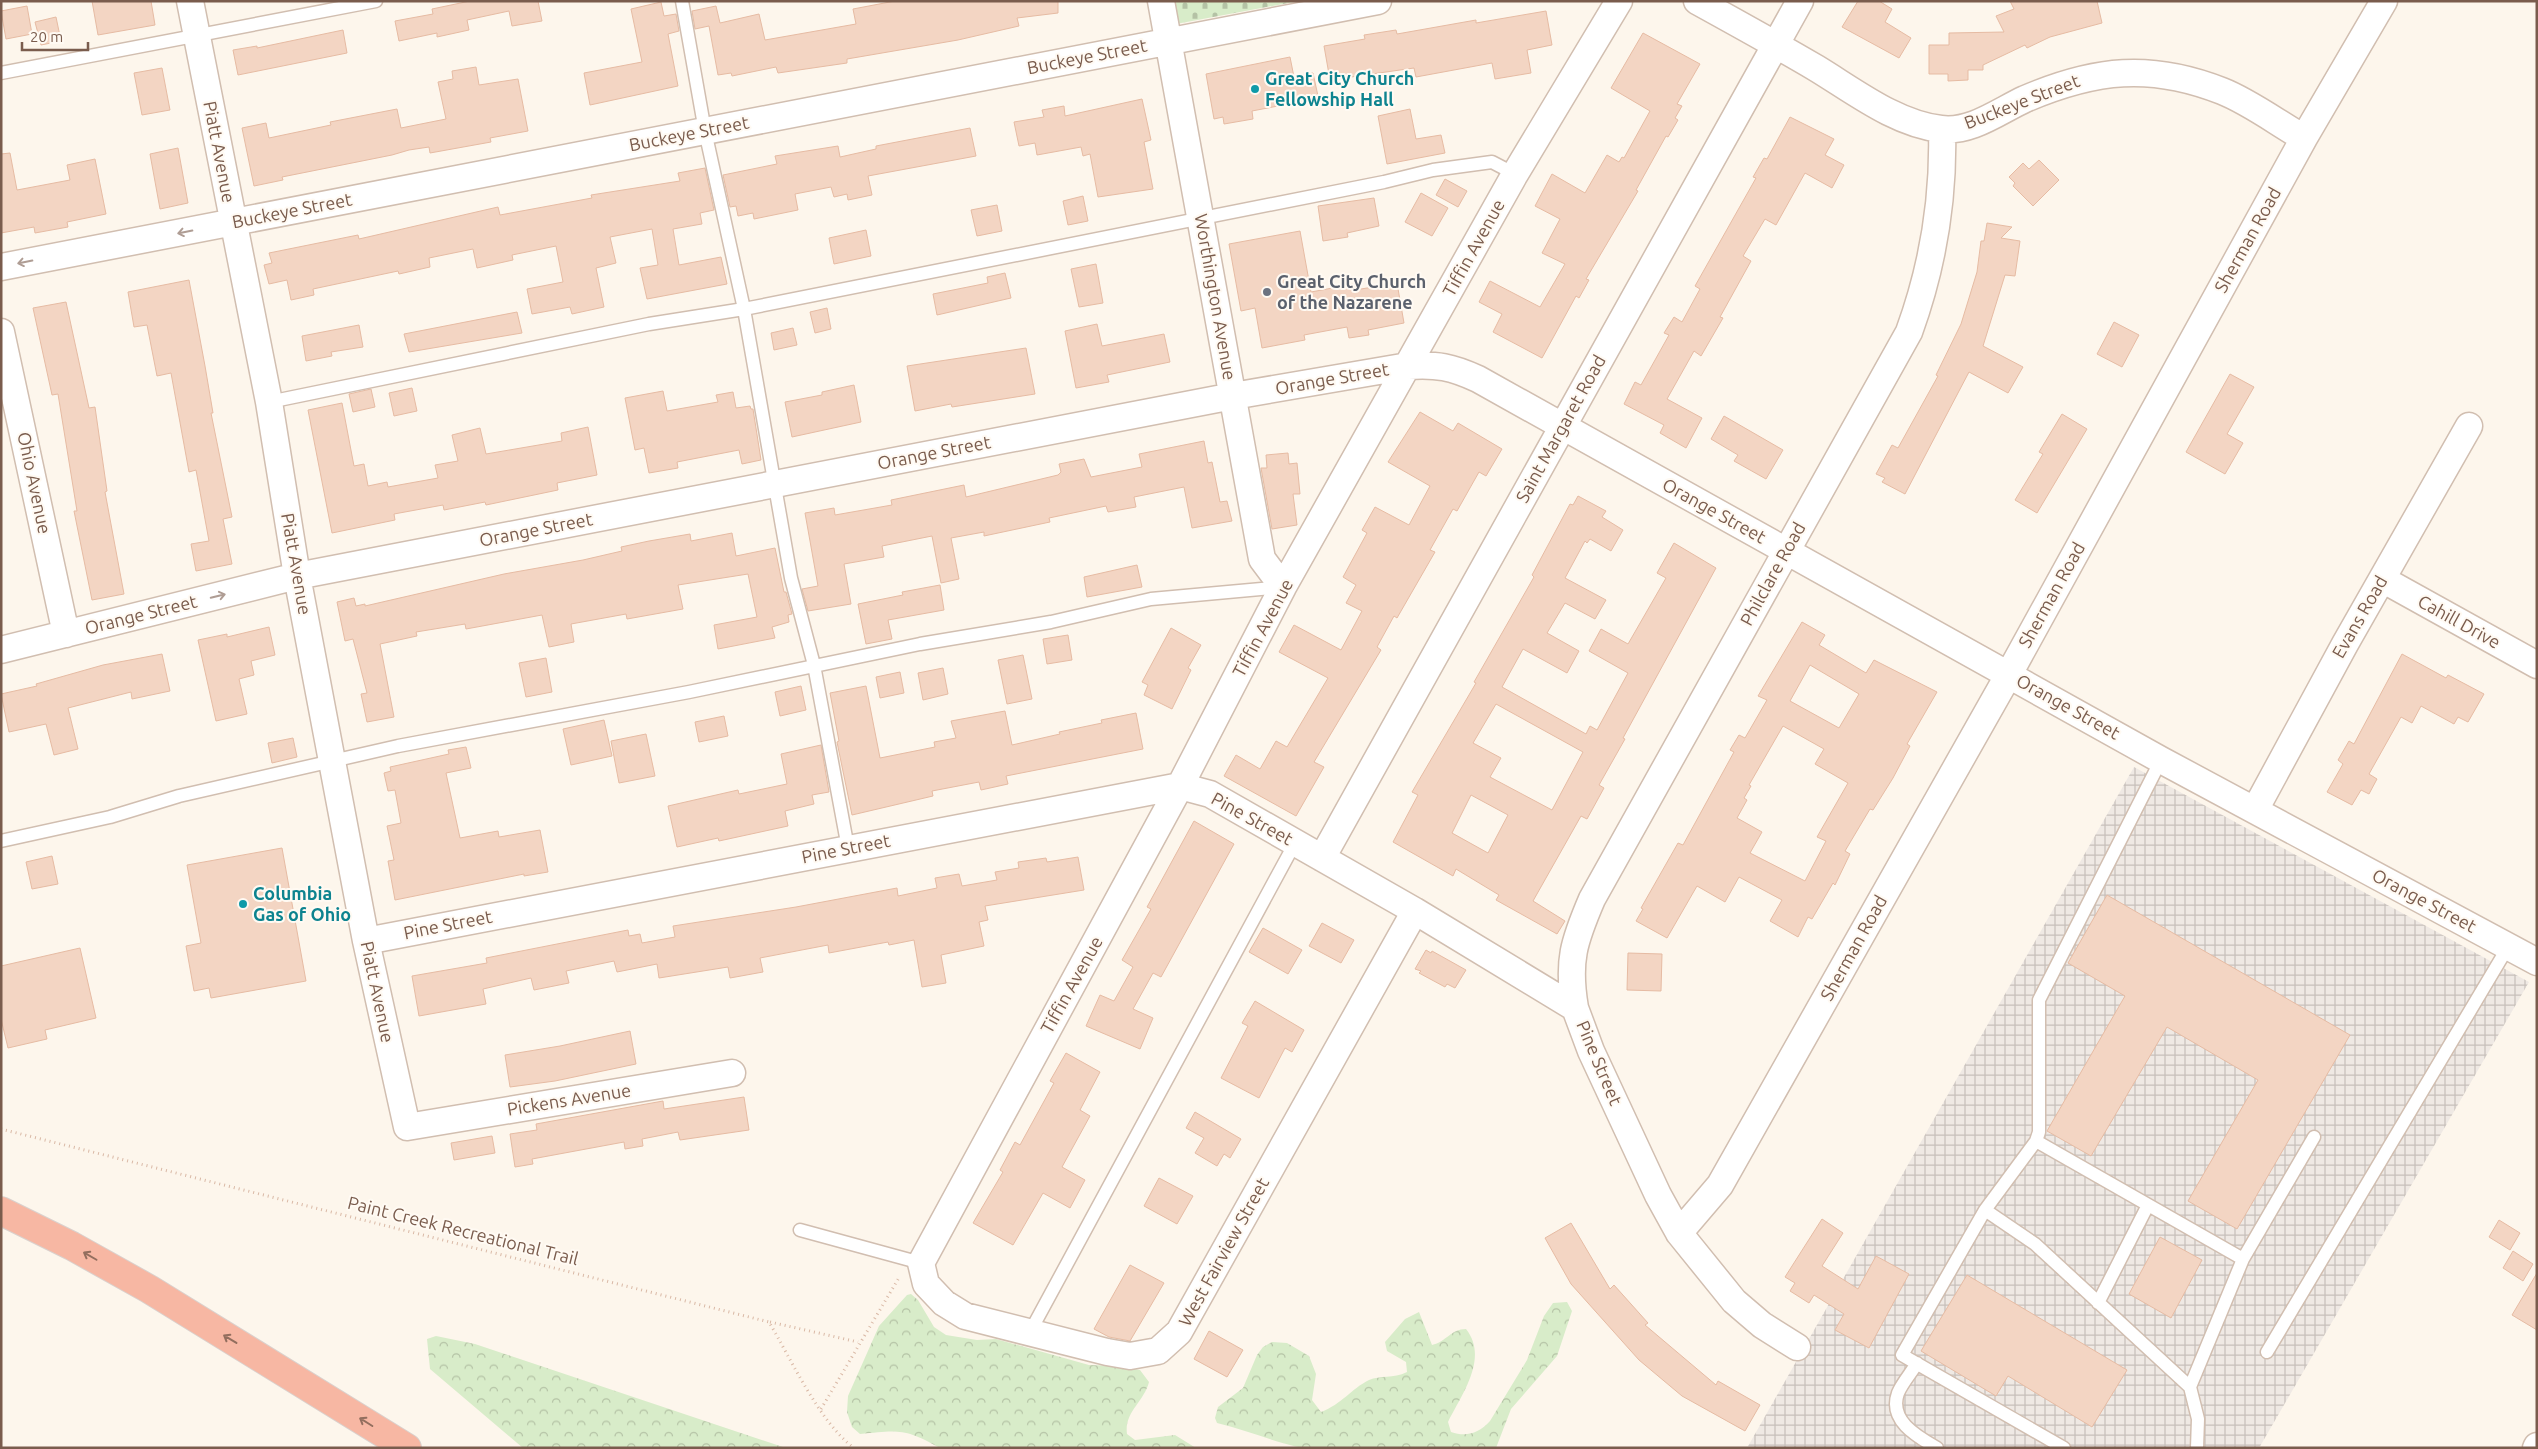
<svg xmlns="http://www.w3.org/2000/svg" width="2538" height="1449" font-family="Ubuntu,sans-serif">
<defs>
<pattern id="industrial-grid" width="8" height="8" patternUnits="userSpaceOnUse" patternTransform="scale(1.25)"><rect width="8" height="8" fill="#efe9e4"/><path d="M0 4h8M4 0v8" fill="none" stroke="#c7c0bb"/></pattern>
<pattern id="forest-crowns" width="20" height="18" patternUnits="userSpaceOnUse" patternTransform="scale(1.25)"><rect width="20" height="18" fill="#d8ecc9"/><path d="M2 6a3 3 0 1 1 6 0M12 15a3 3 0 1 1 6 0" fill="none" stroke="#b4c2a5"/></pattern>
<pattern id="cemetery-stones" width="16" height="16" patternUnits="userSpaceOnUse" patternTransform="scale(1.25)"><rect width="16" height="16" fill="#d8ecc9"/><path d="M2 7V4a2 2 0 0 1 4 0v3zM10 15v-3a2 2 0 0 1 4 0v3z" fill="#b4c2a5"/></pattern>
</defs>
<rect width="100%" height="100%" fill="#fdf6ec"/>
<path fill="url(#industrial-grid)" d="M2134 767 2529 982 2259 1448H1747Z"/>
<path fill="url(#forest-crowns)" d="M911 1294 918 1300 934 1327 946 1335 977 1340 996 1339 1089 1365 1119 1366 1140 1370 1149 1382C1144 1402 1124 1412 1127 1434L1135 1440 1175 1435 1196 1448H940C905 1428 898 1430 860 1434L852 1427 847 1412 848 1396 879 1326 907 1295Z
M1567 1302 1572 1311 1557 1356 1511 1409 1496 1448H1303C1273 1442 1247 1430 1217 1423L1215 1418 1218 1407 1243 1388 1257 1355 1263 1347 1272 1342 1287 1343 1309 1356 1316 1374 1312 1400 1321 1412C1342 1404 1351 1389 1369 1380 1380 1375 1393 1379 1407 1372L1406 1362 1387 1351 1385 1342 1405 1319 1419 1312 1432 1345C1446 1342 1451 1329 1466 1329 1489 1358 1462 1394 1448 1422L1451 1432C1466 1437 1478 1434 1490 1421L1527 1360 1544 1316 1553 1303Z
M436 1336 475 1344 786 1448H523L430 1369 427 1339Z"/>
<path fill="url(#cemetery-stones)" d="M1172 1H1299L1176 24Z"/>
<path fill="#f3d5c3" stroke="#e6bba3" fill-rule="evenodd" d="M92 1H151L155 25 98 35Z
M470 1H538L542 21 512 26 509 11 467 20 469 30 437 37V33L399 41 395 21 433 14 432 9Z
M895 1H1058V13L1017 18 1019 26 958 40 847 59V63L778 73 776 67 732 76 731 73 718 75 709 26 695 29 692 11 716 6 720 23 759 14 765 40 856 24 853 9Z
M1858 1H1879L1892 9 1885 22 1911 38 1899 58 1842 27Z
M2010 1H2097L2102 23 2050 37 2027 48 2025 45 1983 65V70H1968V80L1948 81V74H1929V45H1949V33L2004 32 1996 16 2014 9Z
M661 2 664 16 676 14 679 31 668 34 678 86 590 105 584 73 642 62 631 9Z
M27 6 32 34 6 39 1 11Z
M1546 11 1552 45 1527 50 1531 73 1495 79 1492 63 1416 77 1414 68 1330 80 1324 46 1365 39 1364 35 1396 30 1397 34 1476 20V23Z
M56 17 61 41 41 45 35 22Z
M343 30 347 53 238 75 233 50 257 46V48Z
M1643 33 1700 64 1677 104 1682 106 1675 118 1678 120 1668 137 1666 136 1636 190 1638 191 1586 279 1589 280 1579 298 1576 296 1542 358 1493 332 1502 314 1479 302 1490 281 1540 307 1565 264 1542 253 1560 219 1535 206 1552 174 1585 193 1607 155 1619 162 1622 157 1624 158 1650 111 1611 88Z
M1290 57 1294 77 1313 73 1318 96 1303 99 1304 101 1252 111 1253 119 1224 124 1223 117 1214 119 1206 74Z
M476 67 479 85 518 79 528 131 490 138 491 142 430 153 429 147 409 150 392 155 282 177 283 180 254 186 242 128 266 123 269 138 331 125 330 122 397 109 401 128 446 119 438 82 453 79 452 71Z
M162 68 170 110 142 115 134 73Z
M1142 99 1151 140 1144 142 1153 189 1098 197 1090 154 1083 156 1081 147 1037 155 1035 143 1019 146 1014 122 1044 117 1042 110 1064 106 1065 116Z
M1410 109 1416 139 1441 135 1445 153 1387 164 1378 116Z
M1790 117 1834 139 1825 155 1844 165 1832 188 1805 173 1776 225 1765 219 1743 256 1751 261 1720 317 1723 318 1701 356 1694 351 1667 399 1702 418 1686 448 1660 433 1664 425 1624 404 1635 382 1641 385 1669 335 1664 333 1674 317 1682 322 1700 289 1695 286 1756 178 1753 177 1764 158 1767 159Z
M970 128 976 156 868 176 872 195 848 200 847 194 834 197 831 187 795 194 798 210 754 219 753 213 738 216 736 206 730 207 723 175 777 164 775 156 838 146 840 157 876 149V146Z
M178 148 188 203 160 209 150 154Z
M10 153 17 190 70 180 67 165 95 159 106 214 67 222 68 227 35 233 34 227 1 233V154Z
M2039 160 2059 180 2033 206 2013 186 2015 183 2009 177 2023 163 2029 169Z
M705 168 714 210 700 213 702 224 673 229 679 265 721 257 727 284 647 299 640 268 658 265 652 229 610 237 616 263 596 268 604 307 572 314 570 307 532 314 527 289 563 282 556 246 512 255 513 260 477 268 473 249 429 258 430 267 399 274 398 271 313 289 314 295 291 300 287 280 269 284 264 265 272 263 269 253 358 235 359 239 498 207 500 215 592 198 591 195 680 181 678 173Z
M1445 179 1467 191 1458 207 1436 195Z
M1421 193 1448 208 1432 236 1405 222Z
M1083 196 1088 221 1068 225 1063 201Z
M1374 198 1379 226 1347 233 1348 237 1323 241 1318 206Z
M997 205 1002 231 977 236 971 210Z
M1987 223 2012 227 2001 238 2020 241 2015 276 2005 275 1983 346 2023 367 2008 393 1969 372 1905 494 1882 482 1885 478 1876 474 1892 445 1898 448 1938 376 1936 375 1961 324 1977 272 1981 241H1984Z
M866 230 871 256 834 264 829 238Z
M1300 231 1311 292 1354 284 1355 290 1397 283 1404 323 1368 330 1369 335 1349 338 1347 327 1304 335 1305 340 1262 348 1255 308 1241 311 1229 244Z
M1096 264 1103 303 1079 307 1071 269Z
M1005 273 1011 298 937 315 933 294 988 283 987 277Z
M189 280 205 366 213 413H211L232 517 223 519 232 564 196 571 191 544 209 541 196 470 189 472 171 373 157 376 147 325 134 327 128 292Z
M66 302 89 408 95 407 107 491 105 492 124 594 92 600 74 511H77L58 394 52 395 33 308Z
M827 308 831 329 815 333 810 312Z
M517 312 522 333 409 352 404 334Z
M2114 322 2139 335 2122 367 2097 354Z
M1097 324 1102 346 1164 334 1170 362 1107 375 1109 382 1076 388 1065 331Z
M359 325 363 347 331 352 332 356 306 361 302 336Z
M793 328 797 345 774 350 771 333Z
M1026 348 1035 394 952 407 951 404 915 411 907 366Z
M2230 374 2254 387 2227 434 2243 443 2225 474 2186 452Z
M854 385 861 422 792 437 785 402 822 395V392Z
M412 388 417 411 394 416 389 393Z
M371 389 375 407 353 412 349 394Z
M663 391 667 411 718 402 716 395 733 392 736 408 750 406 751 409H753L761 460 742 464 739 450 677 462 678 468 649 473 644 448 635 450 625 398Z
M342 403 354 466 364 464 368 486 387 482 388 487 438 478 435 465 458 461 452 435 480 428 486 454 562 441 561 433 588 427 597 475 557 483 558 490 486 505 485 502 444 510 443 505 394 514 395 520 332 533 308 410Z
M1420 412 1453 431 1458 423 1502 449 1486 476 1479 472 1457 511 1453 509 1430 550 1435 552 1397 618 1394 616 1377 647 1381 650 1314 762 1324 767 1296 816 1224 776 1236 755 1260 769 1276 741 1287 747 1328 678 1279 652 1294 625 1341 650 1362 611 1346 603 1356 585 1343 577 1367 533 1362 530 1375 507 1409 525 1430 486 1388 462Z
M2062 414 2087 429 2037 513 2015 500 2043 454 2039 452Z
M1724 416 1783 450 1766 479 1734 461 1738 455 1711 439Z
M1204 441 1208 463 1212 462 1220 502 1227 501 1232 521 1192 528 1184 487 1134 497 1136 507 1108 512 1106 506 1049 518 1050 522 984 536V532L951 538 959 579 941 583 932 536 882 546 884 557 844 564 851 604 808 611 802 589 818 586 805 513 834 508 835 515 892 505 891 500 964 485 966 497 1058 475 1061 472 1059 464 1084 459 1091 477 1142 467 1139 454Z
M1288 453 1289 464 1297 463 1300 494H1293L1297 525 1272 529 1261 468H1267L1266 455Z
M1578 496 1606 511 1602 517 1623 530 1611 551 1590 539 1587 543 1585 541 1565 578 1606 600 1595 619 1565 603 1547 633 1579 651 1567 673 1523 649 1502 687 1586 734 1590 726 1597 730 1628 673 1589 651 1601 629 1628 644 1666 578 1657 573 1674 543 1716 568 1623 738 1625 739 1599 785 1604 788 1587 819 1581 816 1533 901 1565 921 1557 934 1496 900 1499 895 1456 869 1453 876 1393 842 1418 795 1412 792 1476 683 1474 682 1534 577 1532 575 1570 504 1573 505ZM1496 704 1583 752 1552 810 1490 777 1501 758 1473 743ZM1471 795 1508 815 1488 853 1452 833Z
M732 533 736 556 775 548 784 592H786L792 614 788 615 789 622 772 627 775 638 718 649 714 625 757 617 748 574 678 585 683 609 627 619 626 614 571 624 574 642 549 647 542 615 466 629 465 624 416 632 417 636 380 644 394 717 367 722 361 694 367 693 353 639 345 641 337 602 354 598 356 606 365 604V606L504 574 583 560 622 551 621 547 649 541 690 534 691 541Z
M1137 565 1142 587 1087 597 1084 577Z
M940 585 944 610 888 620 892 639 866 644 858 604 903 595 902 592Z
M1802 622 1825 635 1819 645 1866 673 1874 660 1937 692 1907 744 1910 746 1893 778 1873 810 1870 809 1845 851 1850 854 1835 885 1833 883 1812 919 1808 917 1798 937 1770 921 1782 900 1739 877 1725 902 1697 886 1667 938 1636 921 1643 909 1641 908 1678 843 1683 845 1734 752 1730 750 1739 735 1745 738 1767 700 1758 696ZM1810 665 1859 694 1839 728 1790 701ZM1783 726 1824 749 1815 764 1848 783 1817 837 1826 841 1805 881 1750 853 1762 832 1737 818 1747 800 1744 798 1751 786 1749 785Z
M269 627 275 655 251 661 254 675 239 679 247 714 216 721 198 640 227 634V637Z
M1171 628 1201 645 1188 668 1191 670 1172 709 1144 695 1148 685 1142 682Z
M1068 635 1072 660 1047 664 1043 639Z
M162 654 170 691 132 699 131 692 68 708 78 749 54 755 46 724 9 732 1 694 37 686 36 684 103 665Z
M2402 654 2446 678 2448 675 2484 694 2468 722 2458 717 2454 724 2421 706 2412 723 2401 717 2369 774 2377 779 2369 794 2361 790 2352 805 2327 792 2343 764 2338 760 2349 741 2354 744Z
M1023 655 1032 699 1007 704 998 660Z
M546 658 552 692 526 697 519 663Z
M943 668 948 694 923 700 918 673Z
M900 672 904 693 880 698 876 677Z
M801 686 806 710 780 716 775 692Z
M866 686 880 758 935 747 934 742 956 738 951 721 1005 711 1012 745 1060 734 1059 732 1102 723 1101 720 1136 713 1143 749 1006 776 1008 784 981 790 979 782 932 791 933 796 852 815 837 742 839 741 830 693Z
M724 716 728 736 699 742 695 722Z
M604 720 612 756 571 765 563 729Z
M646 734 655 776 619 783 611 741Z
M293 738 297 757 272 763 268 743Z
M821 745 829 792 812 795 814 804 785 811 788 826 719 841 718 838 677 847 668 806 738 790 739 794 787 784 781 754Z
M466 747 471 768 446 773 460 838 498 831 499 837 540 830 548 872 524 876V874L395 900 388 861 394 860 387 826 401 823 395 790 388 791 384 773 391 771 390 767 449 754 448 750Z
M1194 821 1234 844 1161 977 1153 973 1133 1009 1153 1018 1140 1049 1086 1026 1100 995 1114 1001 1133 967 1122 960 1151 909 1147 907Z
M282 848 306 981 211 998 209 988 194 991 186 946 201 943 187 865Z
M52 856 58 884 32 889 26 862Z
M1078 857 1084 890 985 906 988 920 979 922 984 946 941 955 946 983 922 987 914 940 889 945 888 942 829 953 828 945 760 958 763 972 730 978 728 967 659 978 657 964 617 972 614 961 566 971 569 983 534 990 531 978 483 989 486 1004 419 1016 412 976 487 963 486 958 628 930 629 936 640 934 642 943 675 937 673 926 796 907 897 888 898 896 937 888 935 878 959 874 962 886 997 880 995 872 1019 868 1018 862 1046 858 1047 862Z
M2107 895 2350 1035 2237 1229 2188 1201 2258 1080 2167 1027 2091 1156 2047 1131 2125 996 2068 963Z
M1322 923 1354 940 1341 963 1309 946Z
M1263 928 1302 950 1288 974 1249 952Z
M80 948 96 1018 45 1030 47 1039 8 1048 1 1019V966Z
M1426 950 1431 953 1432 951 1466 970 1455 988 1447 984 1445 987 1419 973 1421 971 1415 969Z
M1628 953 1662 954 1661 991 1627 990Z
M1255 1001 1304 1030 1292 1052 1285 1048 1259 1098 1221 1078 1248 1026 1242 1023Z
M630 1031 636 1064 555 1081 510 1087 505 1055 560 1046Z
M1066 1053 1100 1072 1080 1110 1090 1116 1062 1167 1085 1180 1070 1208 1043 1193 1013 1245 973 1223 1003 1172 1000 1170 1015 1142 1020 1145 1054 1083 1050 1081Z
M744 1097 749 1130 680 1140 678 1132 642 1139 643 1146 625 1149 624 1142 532 1159 533 1164 515 1167 510 1134 537 1130 536 1124 663 1101 664 1109Z
M1195 1112 1241 1139 1230 1158 1224 1154 1217 1166 1195 1153 1204 1138 1186 1128Z
M492 1136 495 1153 454 1160 451 1143Z
M1159 1178 1193 1196 1177 1224 1144 1206Z
M1822 1219 1843 1233 1822 1266 1858 1289 1876 1256 1909 1274 1869 1348 1835 1330 1844 1314 1814 1295 1809 1303 1790 1291 1795 1283 1785 1277Z
M2499 1220 2520 1233 2510 1250 2489 1237Z
M1571 1223 1610 1289 1614 1285 1648 1323 1645 1325 1716 1385 1718 1381 1760 1405 1745 1431 1682 1396 1639 1360 1571 1284 1545 1238Z
M2160 1237 2202 1260 2171 1318 2129 1294Z
M2513 1251 2533 1264 2523 1281 2503 1268Z
M1130 1265 1164 1283 1130 1341 1109 1337 1094 1329Z
M2537 1273V1330L2512 1315Z
M1967 1275 2127 1370 2092 1427 2008 1376 1996 1396 1921 1351Z
M1209 1331 1243 1350 1227 1377 1194 1359Z"/>
<g fill="none" stroke-linecap="round" stroke-linejoin="round">
<defs>
<path id="lane" d="M682 1 705 131 744 309 791 578 814 665 848 848
M1 73 376 1
M269 402 649 324 744 309 1384 182 1433 170 1492 162 1515 174
M1 841 110 817 179 796 398 746 689 692 920 644 1051 622 1151 599 1283 587
M2036 1141 2243 1259 2314 1137
M1985 1210 2035 1244 2190 1387 2198 1419 2197 1448
M800 1230 921 1263
M2098 1303 2148 1205
M1030 1332 1295 843
M2267 1352 2508 947
M1917 1363C1912 1372 1902 1383 1898 1393 1888 1421 1918 1437 1937 1448
M2190 1387 2243 1259
M2064 1448 1902 1355 1985 1210 2036 1141 2039 1132V1000L2161 760"/>
<path id="street" d="M190 1 269 402 297 576 366 941 407 1127 732 1073
M1161 1 1262 559 1283 587
M1697 1C1737 23 1777 45 1816 68 1854 91 1896 124 1941 129 1971 133 1999 111 2025 99 2095 69 2151 63 2222 91 2250 102 2279 124 2304 138
M1 267 1378 1
M1 332 66 634
M2382 579 2537 665
M1 650 297 576 1233 396 1408 366C1437 364 1452 367 1478 379L2161 760 2537 962
M2255 810 2345 644 2469 426
M1322 858 1800 1
M1415 911 1179 1332 1158 1351 1130 1356 1107 1352 965 1316 944 1303 926 1284 921 1263 1180 786 1283 587 1515 174 1619 1
M366 941 1180 786 1210 794 1415 911 1575 1008 1591 1051 1658 1195 1679 1233 1734 1301 1762 1325 1797 1347
M1575 1008C1567 961 1574 941 1592 899L1909 332C1933 266 1944 200 1942 130
M1679 1233 1720 1185 2009 674 2304 138 2384 1
M2536 1448 2537 1446"/>
<path id="highway" d="M1 1211 72 1246 149 1289 407 1448"/>
</defs>
<use href="#lane" stroke="#d1beb0" stroke-width="15"/>
<use href="#street" stroke="#d1beb0" stroke-width="29"/>
<use href="#highway" stroke="#dad1cd" stroke-width="30"/>
<path stroke="#d9b8a5" stroke-width="3" stroke-dasharray="1 4" stroke-linecap="butt" d="M1 1129 769 1322C791 1359 820 1423 854 1448
M770 1322 858 1342
M821 1409 900 1276"/>
<use href="#lane" stroke="#fff" stroke-width="12"/>
<use href="#street" stroke="#fff" stroke-width="26"/>
<use href="#highway" stroke="#f7b7a3" stroke-width="28"/>
</g>
<defs><path id="oneway-shaft" d="M-6 0H5M1.5-3L5.5 0L1.5 3" fill="none" stroke-width="1.6" stroke-linecap="round" stroke-linejoin="round" transform="scale(1.25)"/></defs>
<g stroke="#af9d94">
<use href="#oneway-shaft" transform="translate(185 232) rotate(169)"/>
<use href="#oneway-shaft" transform="translate(25 262) rotate(169)"/>
<use href="#oneway-shaft" transform="translate(218 596) rotate(-14)"/>
</g>
<g stroke="#936e5e">
<use href="#oneway-shaft" transform="translate(90 1256) rotate(-150)"/>
<use href="#oneway-shaft" transform="translate(230 1339) rotate(-149)"/>
<use href="#oneway-shaft" transform="translate(366 1422) rotate(-148)"/>
</g>
<g fill="#0f9aa8" stroke="#fffaf3" stroke-width="2">
<circle cx="1255" cy="89" r="5"/>
<circle cx="243" cy="904" r="5"/>
</g>
<circle fill="#6b7280" stroke="#fffaf3" stroke-width="2" cx="1267" cy="292" r="5"/>
<g text-anchor="middle" stroke-width="4" stroke-linejoin="round" paint-order="stroke">
<g font-size="18" fill="#7a5c4d" stroke="#fffaf3">
<text transform="translate(1087 57) rotate(-11)" y="6">Buckeye Street</text>
<text transform="translate(2022 102) rotate(-21)" y="6">Buckeye Street</text>
<text transform="translate(689 134) rotate(-11)" y="6">Buckeye Street</text>
<text transform="translate(219 152) rotate(79)" y="6">Piatt Avenue</text>
<text transform="translate(292 211) rotate(-11)" y="6">Buckeye Street</text>
<text transform="translate(2248 240) rotate(-61)" y="6">Sherman Road</text>
<text transform="translate(1474 248) rotate(-61)" y="6">Tiffin Avenue</text>
<text transform="translate(1215 297) rotate(80)" y="6">Worthington Avenue</text>
<text transform="translate(1332 379) rotate(-10)" y="6">Orange Street</text>
<text transform="translate(1561 429) rotate(-61)" y="6">Saint Margaret Road</text>
<text transform="translate(934 453) rotate(-11)" y="6">Orange Street</text>
<text transform="translate(34 483) rotate(78)" y="6">Ohio Avenue</text>
<text transform="translate(1714 511) rotate(29)" y="6">Orange Street</text>
<text transform="translate(536 530) rotate(-11)" y="6">Orange Street</text>
<text transform="translate(296 564) rotate(80)" y="6">Piatt Avenue</text>
<text transform="translate(1773 574) rotate(-61)" y="6">Philclare Road</text>
<text transform="translate(2052 595) rotate(-61)" y="6">Sherman Road</text>
<text transform="translate(141 615) rotate(-14)" y="6">Orange Street</text>
<text transform="translate(2360 617) rotate(-60)" y="6">Evans Road</text>
<text transform="translate(2459 622) rotate(29)" y="6">Cahill Drive</text>
<text transform="translate(1263 628) rotate(-62)" y="6">Tiffin Avenue</text>
<text transform="translate(2068 707) rotate(29)" y="6">Orange Street</text>
<text transform="translate(1252 819) rotate(29)" y="6">Pine Street</text>
<text transform="translate(846 849) rotate(-11)" y="6">Pine Street</text>
<text transform="translate(2424 901) rotate(28)" y="6">Orange Street</text>
<text transform="translate(448 925) rotate(-11)" y="6">Pine Street</text>
<text transform="translate(1854 948) rotate(-61)" y="6">Sherman Road</text>
<text transform="translate(1072 985) rotate(-61)" y="6">Tiffin Avenue</text>
<text transform="translate(377 992) rotate(78)" y="6">Piatt Avenue</text>
<text transform="translate(1599 1063) rotate(67)" y="6">Pine Street</text>
<text transform="translate(569 1100) rotate(-9)" y="6">Pickens Avenue</text>
<text transform="translate(463 1231) rotate(14)" y="6">Paint Creek Recreational Trail</text>
<text transform="translate(1224 1252) rotate(-61)" y="6">West Fairview Street</text>
</g>
<g font-size="18" font-weight="bold" fill="#0d838f" stroke="#fffaf3" text-anchor="start">
<text x="1265" y="85">Great City Church<tspan x="1265" dy="21">Fellowship Hall</tspan></text>
<text x="253" y="900">Columbia<tspan x="253" dy="21">Gas of Ohio</tspan></text>
</g>
<g font-size="18" font-weight="bold" fill="#5b616d" stroke="#fffaf3" text-anchor="start">
<text x="1277" y="288">Great City Church<tspan x="1277" dy="21">of the Nazarene</tspan></text>
</g>
</g>
<rect width="2538" height="1449" fill="none" stroke="#7a5c4d" stroke-width="5"/>
<path d="M22 42v8h66v-8" fill="none" stroke="#7a5c4d" stroke-width="2.5"/>
<text x="30" y="42" font-size="15" fill="#7a5c4d" stroke="#fffaf3" stroke-width="4" paint-order="stroke">20 m</text>
</svg>
